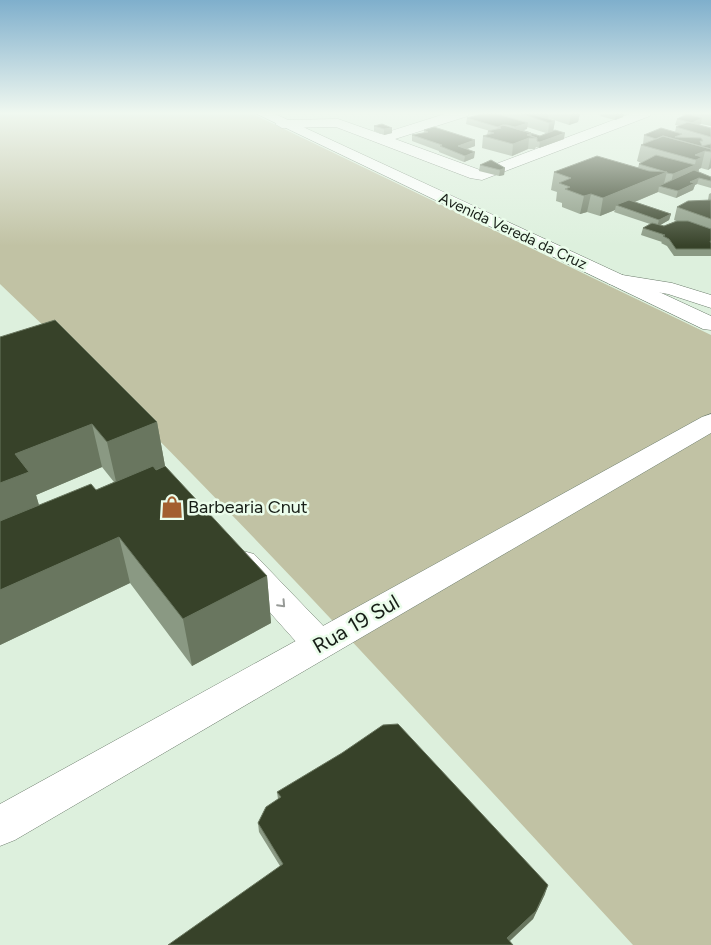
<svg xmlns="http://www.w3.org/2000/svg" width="711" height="945" font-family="Figtree,sans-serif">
<rect width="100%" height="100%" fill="#ddf0dd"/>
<path fill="#c1c2a4" d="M0 113H251L711 335V945H633C426 721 221 494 0 284Z"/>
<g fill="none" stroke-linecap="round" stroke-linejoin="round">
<defs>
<path id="minor" d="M448 113H469L468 116 395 139 480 170 632 113H651L650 116 482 180 470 178 336 127 282 128 275 124 282 120 338 119 381 134Z
M616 274 672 283 711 295V308L668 294 609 284 606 280 609 276Z
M243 551 254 554 331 634 336 644 331 654 319 657 307 654 232 570 227 562 232 554Z"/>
<path id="tertiary" d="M255 113H273L711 316V330L703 329Z
M711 414V433L15 840 0 846V804L702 417Z"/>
</defs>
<use href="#minor" stroke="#6d7d6d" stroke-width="1"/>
<use href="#tertiary" stroke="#6d7d6d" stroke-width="1"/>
<use href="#minor" fill="#fff" fill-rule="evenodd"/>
<use href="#tertiary" fill="#fff" fill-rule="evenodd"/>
</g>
<path fill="#8a9983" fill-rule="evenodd" d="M485 113H580L578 122 569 125 548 118 555 121 553 131 564 139 539 148 536 147 535 149H528L512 156 482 148 483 136 487 135 488 131H490L466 124 467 118ZM527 127 546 133 540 136 522 130 527 129Z
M601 113H624L623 117 615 120 600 116Z
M679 113H711V126L701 124 698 125 711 128V168L708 170 701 168 699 169 698 172 711 177V188L697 184 695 185 693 190 676 198 658 192 635 202 671 214 669 220 660 225 664 226 676 221 674 220 677 207 708 200 709 194 711 193V256H674L667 246 661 243 662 242 641 235 643 228 650 224 614 212 615 210 600 216 587 212 580 214 562 207V203L556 201 557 192 551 190 554 172 638 168 639 164 641 163 637 161 641 145 643 144 644 135 675 132 676 127 680 126 675 125 677 119 684 116V115Z
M382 124 392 133 384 135 374 131V126Z
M424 130 475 146 467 149 474 158 464 162 439 152V151L412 141V135L424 133Z
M480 165 505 168 504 175 499 176 479 171Z
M0 337 157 422 165 466 156 469 267 576 271 623 192 666 130 583 0 645ZM102 467 114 482 96 490 39 505 36 495Z
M277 792 545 894 533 919 510 941 280 866 259 832 258 823 278 799Z"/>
<path fill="#69765f" d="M532 113H548V119L531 117Z
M580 113 578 122 569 125 571 114Z
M616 113H624L623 117 615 120Z
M702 118 701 124 690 128 692 123Z
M555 121 553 132 548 134 549 123Z
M528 123 527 129 514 133 515 127Z
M392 128V133L384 135V129Z
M531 133V138H529L528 149 512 156 513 144 527 135Z
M565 133 564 139 539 148 540 142Z
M475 140V146L458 152V146Z
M705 151 701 168 699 169 698 174 692 177 696 160 695 155Z
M475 152 474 158 464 162 465 156Z
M711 157V168L708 170Z
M695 165 692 177 670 187 673 174Z
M505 168 504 175 499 176 500 170Z
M667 172 663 187 659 186 658 192 622 207 616 205 615 210 600 216 603 198Z
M699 178 697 184 695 185 693 190 676 198 678 191 690 182Z
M591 194 587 212 580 214 584 196Z
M671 214 669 220 657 227 659 220Z
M157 422 165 466 117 486 107 442Z
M92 424 102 467 36 495 42 516 0 534V483L15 454Z
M119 537 130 583 0 645V590Z
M267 576 271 623 192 666 183 619Z
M548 885 545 894 533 919 505 945 507 938Z"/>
<path fill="#374229" stroke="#69765f" d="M485 113H494L528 123 515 127 507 125H503L498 127 467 118Z
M520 113H532L531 114 555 121 549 123Z
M687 114 702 118 692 123 677 119Z
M688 122 711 128V137L676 127Z
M382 124 392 128 384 129 374 126Z
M503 125 531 133 527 135 537 138H529L513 144 483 136 494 133 488 131 501 128 498 127Z
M434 127 475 140 458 146 475 152 465 156 440 146 442 145 412 135 428 132 424 130Z
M514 128 540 136 555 130 565 133 540 142 537 141V138L531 136V133Z
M661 128 682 134 675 137 701 138 703 141H700L702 146 711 144V149L663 136 656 139 644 135Z
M663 136 711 149V152L705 151 695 155 702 157 696 160 641 145Z
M656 155 695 165 673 174 667 173V172H665L663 171 639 164Z
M597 156 649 171 667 172 603 198 591 194 584 196 565 189 570 187 559 183 571 178 554 172Z
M491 160 505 168 500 170 480 165Z
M694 170 711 177V181L699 178 690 182 695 183 678 191 659 186Z
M629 200 671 214 659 220 616 205Z
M711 200V219L677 207 688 201Z
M677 221H688L711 229V241H710L711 243V249H676L669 239 663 236 665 235 643 228 652 223 664 226Z
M55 320 157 422 107 442 92 424 15 454 29 472 0 483V337Z
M153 466 156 470 165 466 267 576 183 619 119 537 0 590V521L91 484 96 490Z
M398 724 548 885 536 911 507 938 513 945H168L283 864 258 823 266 807 281 797 277 792 342 753 383 725Z"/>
<defs><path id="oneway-chevron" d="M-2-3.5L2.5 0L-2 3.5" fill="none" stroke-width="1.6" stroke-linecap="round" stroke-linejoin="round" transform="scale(1.25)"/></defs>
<use stroke="#979a97" href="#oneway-chevron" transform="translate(282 604) rotate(47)"/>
<linearGradient id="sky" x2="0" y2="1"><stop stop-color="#7fafcc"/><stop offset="0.46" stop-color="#f0f8f0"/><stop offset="1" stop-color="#f0f8f0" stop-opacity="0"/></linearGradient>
<rect width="711" height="246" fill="url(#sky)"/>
<defs>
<symbol id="shop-bare" viewBox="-9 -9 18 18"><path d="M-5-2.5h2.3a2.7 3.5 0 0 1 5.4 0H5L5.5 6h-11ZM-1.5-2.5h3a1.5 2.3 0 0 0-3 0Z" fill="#a35f2f" stroke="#ebfdeb" stroke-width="2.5" paint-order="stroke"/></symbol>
</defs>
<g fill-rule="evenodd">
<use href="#shop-bare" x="156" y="491" width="32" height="32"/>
</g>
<g text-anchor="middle" stroke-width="5" stroke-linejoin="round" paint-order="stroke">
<g font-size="15" fill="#171e17" stroke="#ebfdeb">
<text transform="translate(513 231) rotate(25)" y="5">Avenida Vereda da Cruz</text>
</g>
<g font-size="18" fill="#171e17" stroke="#ebfdeb" text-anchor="start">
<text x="188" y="513">Barbearia Cnut</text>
</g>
<g font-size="21" fill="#171e17" stroke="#ebfdeb">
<text transform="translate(356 624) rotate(-30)" y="7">Rua 19 Sul</text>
</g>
</g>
</svg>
